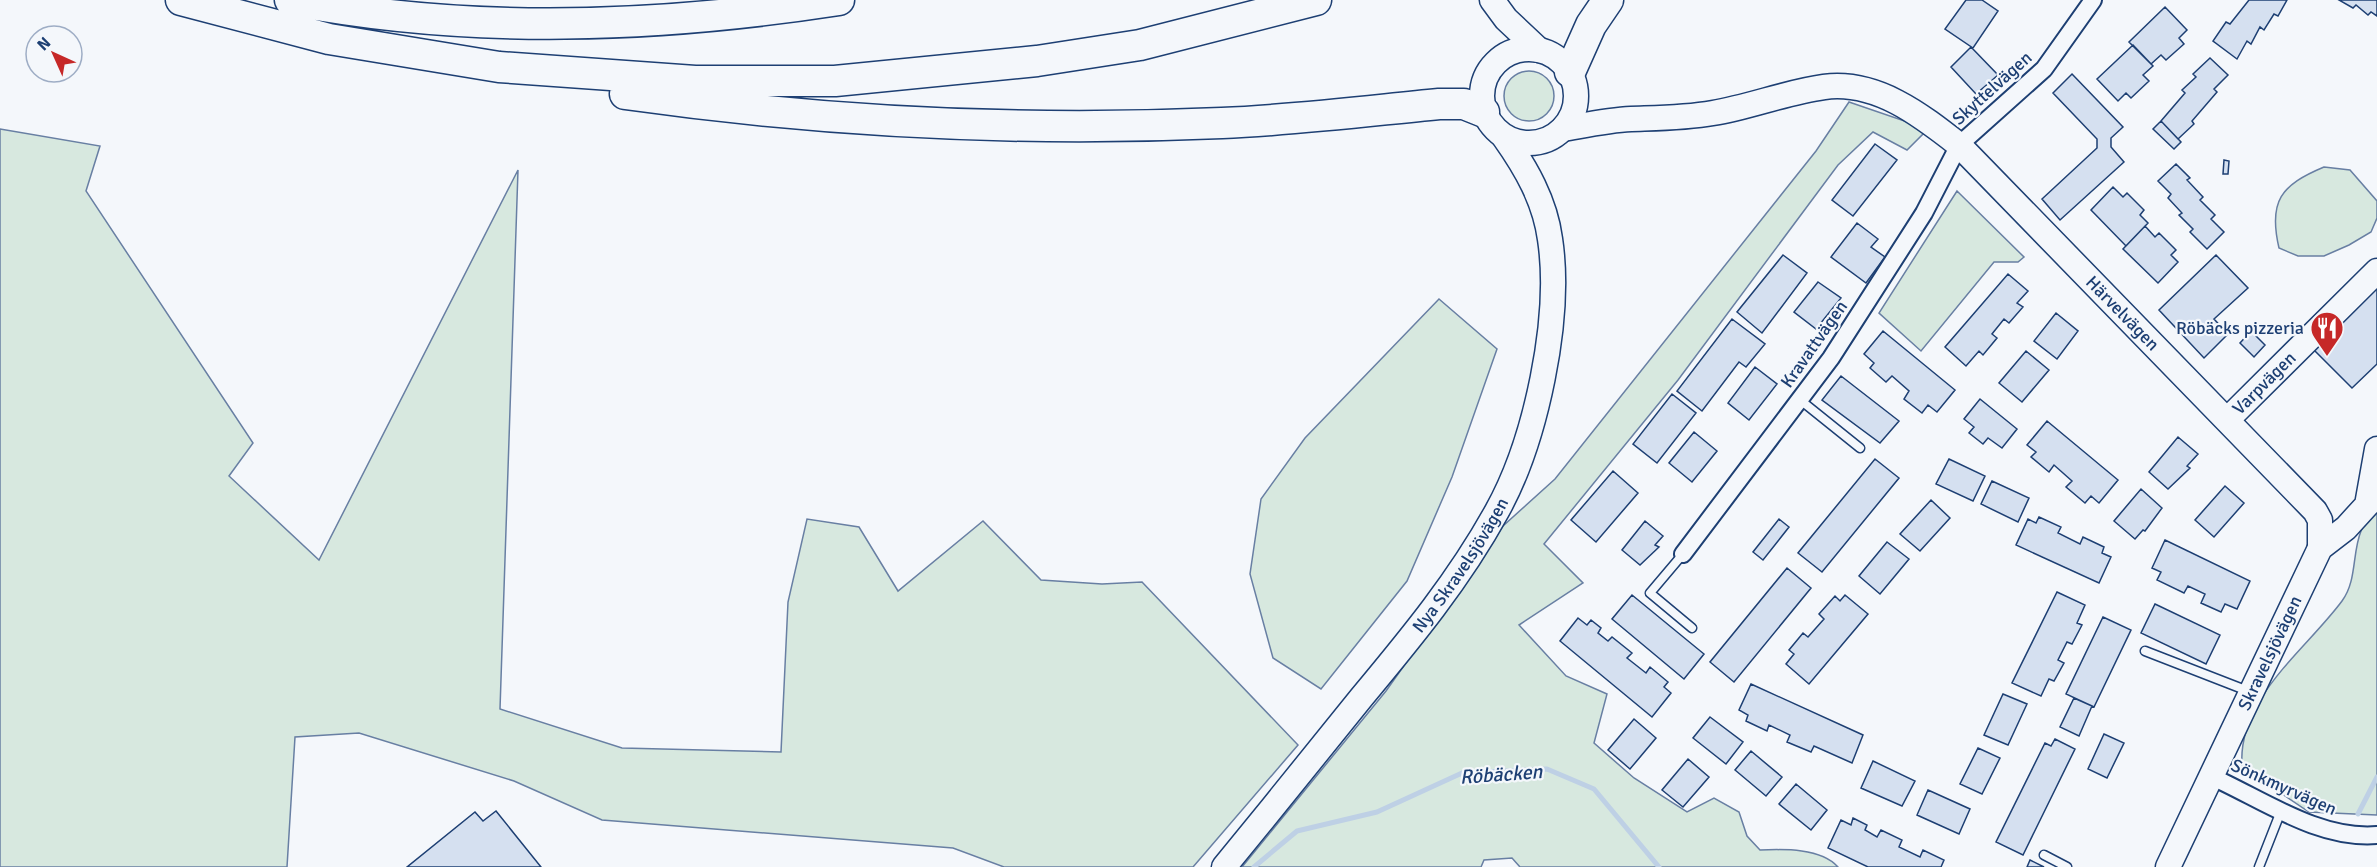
<svg xmlns="http://www.w3.org/2000/svg" width="2377" height="867" font-family="Signika,sans-serif">
<rect width="100%" height="100%" fill="#f4f7fb"/>
<path fill="#d7e8df" stroke="#687fa3" stroke-width="1.5" d="M1504 96a25 25 0 1 1 50 0a25 25 0 1 1-50 0Z
M1849 102 1928 129 1907 150 1873 132 1838 165 1678 380 1544 544 1583 583 1519 625 1566 676 1607 694 1594 743 1634 778 1687 812 1714 798 1739 812 1747 836 1760 850C1784 849 1821 848 1838 867H1520L1512 858 1484 860 1481 867H1242L1386 691 1503 526 1555 479 1816 151Z
M0 129 100 146 86 191 253 443 229 476 319 560 518 170 500 709 622 748 781 752 788 602 807 519 859 527 898 591 983 521 1041 580 1102 584 1142 582 1298 745 1193 867H1004L953 848 602 820 514 781 359 733 295 737 287 867H0Z
M2324 167 2350 170 2377 201V218L2371 232 2349 245 2324 256H2298L2279 248C2268 201 2281 185 2324 167Z
M1957 191 2024 257 2018 262H1994L1921 351 1879 313Z
M1439 299 1497 349 1452 477 1407 581 1321 689 1273 658 1250 574 1261 499 1305 438Z
M2377 503V815L2309 812 2242 767C2237 698 2305 651 2342 601 2357 581 2352 553 2361 531 2365 520 2375 515 2377 503Z"/>
<g fill="none" stroke-linecap="round" stroke-linejoin="round">
<path stroke="#bed0e5" stroke-width="5" d="M2358 814 2377 777
M1254 867 1297 831 1377 812 1462 773 1547 769 1594 789 1659 867"/>
</g>
<path fill="#d5e0f0" stroke="#1d3f73" stroke-width="1.5" d="M1966 0H1982L1998 11 1973 48 1945 29Z
M2249 0H2287L2278 16 2274 14 2264 30 2260 27 2251 44 2247 41 2237 59 2213 41 2226 22 2230 24Z
M2339 0H2377V16L2371 12 2368 15 2356 5 2353 8Z
M2165 7 2187 30 2179 38 2184 44 2166 60 2161 55 2151 64 2129 42Z
M2133 45 2153 66 2143 75 2149 81 2131 98 2126 93 2118 101 2097 79Z
M1971 47 1998 75 1976 94 1951 67Z
M2210 58 2228 75 2214 89 2217 92 2192 121 2194 124 2178 139 2161 121 2185 93 2182 90 2196 77 2193 74Z
M2072 74 2123 127 2111 138V147L2124 162 2060 220 2042 199 2097 148V139L2053 93Z
M2161 121 2181 142 2174 149 2153 129Z
M1875 144 1897 160 1853 216 1832 200Z
M2224 160 2229 161 2228 174H2223Z
M2176 164 2190 178 2187 180 2203 197 2200 200 2215 215 2211 219 2224 232 2207 249 2190 232 2193 229 2179 215 2182 213 2168 198 2171 194 2158 181Z
M2113 187 2123 197 2127 193 2144 210 2140 215 2148 223 2126 246 2091 210Z
M1857 223 1878 239 1871 247 1885 257 1866 283 1831 257Z
M2145 226 2155 237 2159 233 2176 250 2171 255 2178 262 2158 283 2123 249Z
M1783 255 1807 273 1762 333 1737 312Z
M2216 255 2248 288 2214 319 2228 334 2204 358 2159 310Z
M2008 274 2028 291 2017 303 2023 307 2009 323 2004 319 1992 334 1997 338 1983 355 1979 351 1966 366 1945 347Z
M1818 282 1841 298 1816 329 1794 312Z
M2377 284V364L2352 388 2312 348Z
M2056 313 2078 331 2057 359 2034 341Z
M1732 319 1765 344 1746 367 1739 362 1702 411 1677 391Z
M1883 331 1955 390 1937 412 1928 405 1922 413 1904 399 1909 391 1892 376 1886 382 1870 368 1874 363 1864 354Z
M2251 331 2265 345 2254 357 2240 343Z
M2026 351 2049 370 2022 402 1999 383Z
M1755 367 1777 384 1749 420 1728 403Z
M1841 376 1899 421 1880 443 1822 400Z
M1672 394 1696 413 1657 463 1633 444Z
M1980 399 2017 429 2002 448 1988 438 1983 444 1969 433 1974 427 1964 419Z
M2047 421 2118 480 2099 503 2091 496 2085 503 2066 487 2072 481 2054 465 2049 472 2031 457 2036 452 2027 445Z
M1694 432 1717 451 1692 482 1669 463Z
M2178 437 2198 454 2187 466 2190 468 2168 489 2149 472Z
M1875 459 1899 478 1822 572 1798 553Z
M1949 459 1985 476 1973 501 1936 484Z
M1613 471 1638 493 1596 542 1571 520Z
M1992 481 2029 498 2018 522 1981 504Z
M2225 486 2244 503 2214 537 2195 520Z
M2141 489 2162 508 2145 531 2143 530 2135 539 2114 521Z
M1931 500 1950 518 1920 551 1900 534Z
M2039 517 2061 527 2058 533 2080 544 2083 537 2104 547 2102 553 2111 557 2099 583 2016 545 2028 519 2036 523Z
M1779 519 1789 527 1763 560 1753 552Z
M1645 521 1663 536 1655 545 1659 547 1640 565 1622 550Z
M2165 540 2250 581 2237 609 2225 604 2221 612 2201 603 2205 594 2188 586 2184 593 2157 580 2161 572 2152 568Z
M1887 542 1909 559 1880 594 1859 576Z
M1787 568 1811 588 1734 682 1710 662Z
M2057 592 2085 605 2077 623 2082 625 2072 644 2067 642 2058 660 2064 663 2054 681 2049 679 2041 696 2012 683Z
M1632 595 1704 654 1684 679 1612 619Z
M1845 595 1868 614 1809 684 1786 664 1794 654 1789 650 1803 633 1808 637 1824 619 1819 614 1835 596 1840 601Z
M2155 604 2220 635 2206 664 2141 633Z
M2103 617 2131 630 2094 707 2066 694Z
M1578 618 1587 625 1591 620 1601 628 1598 633 1608 641 1612 637 1632 653 1627 658 1646 673 1650 667 1668 682 1664 687 1671 693 1652 717 1560 641Z
M1751 684 1863 735 1852 763 1814 746 1811 752 1787 742 1790 735 1769 725 1767 731 1746 721 1748 715 1739 710Z
M2003 694 2027 704 2008 745 1984 735Z
M2074 698 2092 706 2079 736 2060 727Z
M1710 717 1743 742 1726 764 1693 738Z
M1634 719 1656 738 1630 769 1608 750Z
M2104 734 2124 743 2107 778 2088 769Z
M2055 739 2075 749 2023 855 1996 842 2045 743 2051 746Z
M1978 748 2000 758 1982 794 1960 784Z
M1751 751 1782 777 1766 796 1735 770Z
M1688 759 1709 777 1683 807 1662 790Z
M1873 761 1915 781 1902 806 1861 788Z
M1796 784 1827 810 1811 830 1779 804Z
M1928 790 1970 809 1959 834 1917 815Z
M496 811 541 867H407L475 812 483 821Z
M1853 818 1867 825 1865 830 1877 837 1881 830 1902 840 1899 847 1920 857 1923 850 1944 860 1941 867H1868L1828 848 1841 820 1851 825Z
M2030 860 2044 867H2027Z"/>
<g fill="none" stroke-linecap="round" stroke-linejoin="round">
<defs>
<path id="lane" d="M1799 399 1860 448
M1683 554 1650 593 1692 628
M2145 651 2248 691
M2044 855 2067 867
M2259 867 2281 811"/>
<path id="street" d="M1683 554 1831 358 1924 213 1959 145 2044 69 2093 0
M2210 776C2262 799 2318 840 2377 835"/>
<g id="secondary">
<path d="M1492 0 1506 19 1539 50"/>
<circle cx="1529" cy="96" r="47"/>
<path id="s1" d="M1563 129C1586 125 1609 120 1631 119 1659 118 1685 118 1713 113 1750 107 1787 92 1824 87 1876 80 1921 115 1959 145L2315 511 2320 520V548"/>
<path id="s2" d="M2228 419 2377 271"/>
<path id="s3" d="M1224 867C1270 811 1316 754 1361 698 1411 638 1459 580 1497 511 1536 441 1562 318 1550 239 1545 201 1526 168 1504 137"/>
<path id="s4" d="M2168 867 2320 548 2346 528 2367 505 2377 449"/>
</g>
<path id="highway" d="M181 0 329 39 499 67 695 81H835L1037 61 1140 45 1316 0
M290 0C472 35 657 28 839 0
M1570 72 1591 25 1608 0
M625 94C823 122 1022 132 1222 123 1295 120 1367 111 1439 104H1464L1484 112"/>
</defs>
<use href="#lane" stroke="#1d3f73" stroke-width="11"/>
<use href="#street" stroke="#1d3f73" stroke-width="20"/>
<use href="#secondary" stroke="#1d3f73" stroke-width="27"/>
<use href="#highway" stroke="#1d3f73" stroke-width="33"/>
<use href="#lane" stroke="#f4f7fb" stroke-width="8"/>
<use href="#street" stroke="#f4f7fb" stroke-width="16"/>
<use href="#secondary" stroke="#f4f7fb" stroke-width="24"/>
<use href="#highway" stroke="#f4f7fb" stroke-width="30"/>
</g>
<defs>
<symbol id="restaurant-pin" viewBox="-11 -11 22 30"><path d="M0 17L-7.5 6A9.5 9.5 0 1 1 7.5 6Z" fill="#c62828" stroke="#f4f7fb"/><path d="M-5-6h1v4h1v-4h1v4h1v-4h1v5L-1.5 .5V6h-2V.5L-5-1ZM5-6V6H3V1.5H1.5Q1.5-4 5-6Z" fill="#fff"/></symbol>
</defs>
<g fill-rule="evenodd">
<use href="#restaurant-pin" x="2308" y="309" width="38" height="52"/>
</g>
<g text-anchor="middle" stroke-width="4.5" stroke-linejoin="round" paint-order="stroke">
<g font-size="18" fill="#1d3f73" stroke="#f4f7fb">
<text transform="translate(1992 88) rotate(-42)" y="6">Skyttelvägen</text>
<text dy="6" stroke="none"><textPath href="#s1" startOffset="651">Härvelvägen</textPath></text>
<text transform="translate(1814 344) rotate(-55)" y="6">Kravattvägen</text>
<text dy="6" stroke="none"><textPath href="#s2" startOffset="51">Varpvägen</textPath></text>
<text dy="6" stroke="none"><textPath href="#s3" startOffset="384">Nya Skravelsjövägen</textPath></text>
<text dy="6" stroke="none"><textPath href="#s4" startOffset="237">Skravelsjövägen</textPath></text>
<text transform="translate(2284 787) rotate(24)" y="6">Sönkmyrvägen</text>
</g>
<g font-size="18" fill="#1d3f73" stroke="#f4f7fb" text-anchor="end">
<text x="2304" y="334">Röbäcks pizzeria</text>
</g>
<g font-size="20" font-style="italic" fill="#1d3f73" stroke="#f4f7fb">
<text transform="translate(1501 774) rotate(-4)" y="7">Röbäcken</text>
</g>
</g>
<g transform="translate(54 54) rotate(315)"><circle r="28" fill="#f4f7fb" stroke="#9eadc5" stroke-width="1.5"/>
<path d="M0-4.5L10 22L0 15L-10 22Z" fill="#c62828"/>
<text y="-9" font-size="16" font-weight="bold" text-anchor="middle" fill="#1d3f73">N</text>
</g>
</svg>
